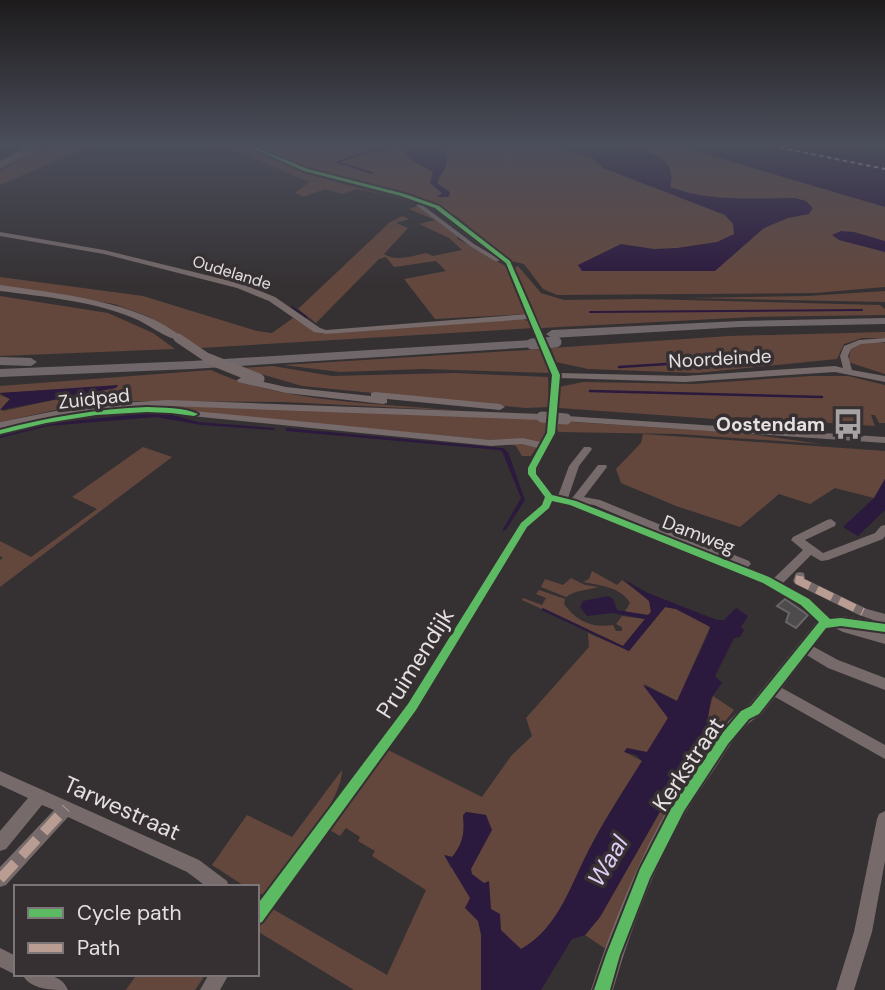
<svg xmlns="http://www.w3.org/2000/svg" width="885" height="990" font-family="'DM Sans',sans-serif">
<rect width="100%" height="100%" fill="#353133"/>
<path fill="#63473d" fill-rule="evenodd" d="M42 146H47L20 159 54 146H91L0 185V172L16 162 0 169V167Z
M216 146H248L335 182 395 197 357 189 342 194 325 189 303 197 295 193 309 182 236 151Z
M253 146H682L885 205V287L815 293 557 295 543 289 524 264 511 261 456 216 438 207 301 167Z
M418 206 456 233 458 239 507 267 526 314 435 319 404 279 446 271 436 261 394 267 386 257 379 259 316 323 298 309 389 223 402 216 409 219 396 223 408 228 384 254C396 262 411 256 426 253L433 256 462 250 449 238 419 224 435 220 409 209Z
M518 266 541 293 564 300 642 299 880 305 885 309V315L753 317 541 328 514 268Z
M0 277 143 296 257 331 272 333 293 318 322 334 522 319 528 321 534 328 200 348 147 316 114 304 0 286Z
M885 291V302L687 298 808 296Z
M0 296 108 313 153 333 175 349 0 356Z
M885 332V338H862L844 344 837 359 697 373 588 369 556 362 551 348 729 336Z
M873 341 885 343V374L848 362 851 349 856 345Z
M544 349 549 373 423 369 340 372 283 365Z
M273 366 332 376 454 373 548 377 549 407 525 408 302 386 240 368Z
M211 370C283 404 385 403 463 411L285 402 138 401 69 407 0 422V395L10 399 1 409 3 411 117 386 0 393V386Z
M811 376H848L885 385V423H879L875 415H871L875 426 738 417 715 419 559 408V387L583 382 694 384Z
M216 405 340 409 549 420V422L545 435 531 456H522L516 446 501 441 162 409 94 413 27 421 0 429V427L57 414 112 407Z
M557 421 743 433 821 444 678 434 559 432 556 430Z
M643 434 885 451V479L874 498 835 488 810 504 779 494 740 527 676 506 621 483 616 469 641 443Z
M143 447 172 457 0 587V560L3 558 0 556V541L31 557 97 509 72 497Z
M592 571 617 585 622 580 650 601 651 612 648 615 624 613 630 603C622 587 598 585 583 582L589 579Z
M571 578 585 585 599 587C588 590 575 590 566 597L541 587 545 579 563 585Z
M539 590 565 599 564 604C577 622 592 628 613 625L616 631H622V627L616 624 622 616 645 619 623 646 522 600 523 598 542 605 546 598 536 594Z
M665 607 676 609 710 627 677 701 644 684 668 718 647 752H625L642 761C625 788 607 815 592 844 572 881 560 928 521 949L481 943V990H354L257 931 271 908 387 975 426 890 372 856 375 851 358 841 360 837 346 828 340 836 328 829 386 749 482 797 511 756 532 736 526 718 589 647 588 633 629 651ZM466 812 486 815 451 868 445 855 452 857C463 844 465 832 463 815Z
M713 696 734 710 720 728 719 737 607 950 585 935 600 917 706 731V722Z
M342 770C342 803 286 869 263 894H257V887H246L212 865 247 815 292 837Z
M137 974H206L195 990H126Z"/>
<path fill="#2c193e" d="M409 146C420 146 450 142 447 162 446 169 439 176 437 183L450 192 449 197H437L442 193 430 183 433 172 410 159 405 152Z
M549 146C579 146 685 135 670 187 711 202 752 198 795 198L806 201 813 208 809 214 788 218 764 228 715 271H582L578 265 621 244 654 249 677 248 717 242 734 234 733 224 725 215 603 168 593 158Z
M678 146H851L879 153 882 151 855 146 876 149 885 146V207Z
M841 231 854 232 885 241V252L839 240 832 235Z
M118 385 116 388 0 410 10 399 0 393Z
M149 413 169 414 198 422 275 428 273 430 201 425 156 417 48 426 0 438V435L52 423Z
M286 428 503 448 508 452 525 500 506 530 502 531 521 498 502 451 499 450 286 431Z
M885 479V510L858 536 843 527 874 498Z
M623 579 648 593 717 620H724L736 608 748 616 741 627 744 630 740 637 734 638 715 676 722 683 711 698 706 731 600 917 585 935 572 939 541 990H481V935L478 921 465 908 470 898 444 855 452 857C463 844 465 832 463 816L466 812 486 815 492 830 471 869 472 874 484 883 489 881 491 909 500 914 501 930 521 949C560 928 572 880 592 844 607 816 625 789 642 761L636 755 624 752 627 748 647 752 668 718 643 685 677 701 709 632 710 627 707 625 676 609 665 607 629 651 541 610 543 608 623 646 645 619 612 613 587 616 580 607 583 601 608 596 613 599 617 610 648 615 651 612 649 601Z"/>
<g fill="none" stroke-linecap="round" stroke-linejoin="round">
<path stroke="#2c193e" stroke-width="2" d="M372 173 337 162 369 152 406 146
M292 307 306 317
M590 312 862 310
M720 361 759 358"/>
<path stroke="#2c193e" stroke-width="2.5" d="M619 367 747 359
M590 391 822 397"/>
<path stroke="#ddcaf6" stroke-width="2" stroke-dasharray="4.5 3.5" stroke-linecap="butt" d="M772 146 885 169"/>
</g>
<path fill="#4e4b4d" stroke="#686667" stroke-width="2" d="M785 599 808 615 796 628 786 622 789 613 777 606Z"/>
<g fill="none" stroke-linecap="round" stroke-linejoin="round">
<path fill="#766a6a" fill-rule="evenodd" d="M37 146H42L0 168V164Z
M248 146H253L308 169 417 198 449 212 510 261 542 328 541 330H535L530 319 326 334 314 332 269 301 237 288 104 254 0 236V232L104 250 243 284 275 297 320 328 326 330 528 314 505 263 445 214 421 204 474 244 499 259V261H495L470 246 416 205 421 204 304 171Z
M885 338V342L861 344 851 349 848 356 852 370 885 376V382L835 372 685 382 560 378 559 408 554 411 549 408 552 375 543 350 547 348 551 350 559 373 685 376 835 366 843 368 840 356 844 346 859 340Z
M194 411 491 440 522 438 541 442 551 420H557L559 422 557 428 539 465 537 474 553 495 558 496 569 466 584 447H590L592 449 579 466 568 498 571 499 573 497 598 465H606L607 467 584 497 600 500 749 561 751 564 747 568 773 579 803 550 791 540 793 537 827 520 831 519 836 523 835 526 805 540 823 553 875 533 881 526 885 525V536L883 539 828 560 821 561 811 555 782 584 809 599 830 618 834 617 850 625 885 634V644L843 632 831 626 827 628 823 626 801 605 762 583 570 506 553 501 550 508 528 528 417 711 263 923 257 926V902L407 703 520 522 541 504 544 497 527 474 529 465 538 448 522 444 491 446 191 416 189 414 191 412ZM584 504 594 505 681 542Z
M800 572 804 573 805 579 867 609 885 614V624L859 615 795 584 793 581 796 573Z
M805 642 838 660 885 678V690L828 668 800 651 799 647 800 643Z
M773 683 885 745V759L768 693 766 689 768 685Z
M0 771 199 860 227 881 229 887H207L187 872 68 817 6 885 0 887V867L54 810 42 805 6 849 0 851V831L28 798 0 785Z
M885 811V861L872 932 854 990H836L854 932 877 819 879 814Z
M0 948 16 956V974H18L16 975 0 967Z
M22 974C39 974 61 972 68 990 52 990 30 990 22 974Z
M209 974H229L220 990H200Z"/>
<path fill="#766a6b" fill-rule="evenodd" d="M29 146H35L0 165V161Z
M0 285C54 293 140 301 183 338L181 340C170 341 149 325 138 320 95 301 46 297 0 291Z
M242 377 286 387 371 396V393L375 392 500 404 505 407 500 410 387 399V403L383 404 286 393 238 382 237 380Z
M168 400 542 414 547 417 542 420 168 406 85 411 0 428V422L85 405Z
M566 416 885 437V443L562 421 561 419Z
M841 616 885 622V634L841 628 827 629 761 715C741 725 728 748 716 767 706 782 695 796 686 812 654 866 631 929 613 990H591C612 925 638 860 672 801 682 786 693 771 703 757 716 738 729 715 749 705L818 620Z"/>
<path fill="#6f6769" fill-rule="evenodd" d="M885 318V324L740 327 552 338 546 334 552 330 740 321Z
M532 340 536 341V347L192 369 0 377V369L192 361Z
M0 357 31 358 37 362 31 366 0 365Z"/>
<path stroke="#766a6b" stroke-width="9" d="M178 338 212 361"/>
<path stroke="#766a6b" stroke-width="11" d="M209 359 259 379
M542 417 566 419"/>
<path stroke="#6f6769" stroke-width="11" d="M532 344 556 342"/>
<path stroke="#b99d93" stroke-width="8" stroke-dasharray="17 8" stroke-linecap="butt" d="M800 576 799 581 863 612"/>
<path stroke="#b99d93" stroke-width="10" stroke-dasharray="22 10" stroke-linecap="butt" d="M0 879 66 808"/>
<defs>
<path id="cycleway" d="M248 146H252L308 169 405 194 439 206 510 261 560 375 555 433 536 468V474L552 495 576 501 769 577 809 599 830 619 841 618 885 624V632L841 626 826 628 759 714 749 719 728 744 684 811 650 878 620 955 610 990H594L606 955 640 869 674 803 720 736 741 711 751 706 819 622 801 605 763 583 570 505 552 501 549 508 527 527 416 710 262 922 257 924V905L408 704 521 523 542 505 545 497 528 474V468L547 433 552 375 506 263 435 208 401 196 304 171Z
M147 407C163 408 183 407 198 414L194 416 171 413 147 412 96 415 46 423 0 434V430C49 417 97 409 147 407Z"/>
</defs>
<use href="#cycleway" stroke="#363032" stroke-width="4"/>
<use href="#cycleway" fill="#5cba63" fill-rule="evenodd"/>
</g>
<linearGradient id="sky" x2="0" y2="1"><stop stop-color="#1d1b1c"/><stop offset="0.51" stop-color="#4b4e5b"/><stop offset="1" stop-color="#4b4e5b" stop-opacity="0"/></linearGradient>
<rect width="885" height="284" fill="url(#sky)"/>
<defs>
<symbol id="bus-bare" viewBox="-9 -9 18 18"><path d="M-5-6H5V4H4V6H2V4H-2V6H-4V4H-5ZM-3.5-4V0h7V-4ZM-3.5 1.2v1.5H-2V1.2ZM2 1.2v1.5H3.5V1.2Z" fill="#a7a3a4" stroke="#363032" stroke-width="2.5" paint-order="stroke"/></symbol>
</defs>
<g fill-rule="evenodd">
<use href="#bus-bare" x="826" y="402" width="44" height="44"/>
</g>
<g text-anchor="middle" stroke-width="7" stroke-linejoin="round" paint-order="stroke">
<g font-size="16" fill="#e4e0e1" stroke="#363032">
<text transform="translate(232 272) rotate(17)" y="6">Oudelande</text>
</g>
<g font-size="19" fill="#e4e0e1" stroke="#363032">
<text transform="translate(720 358) rotate(-3)" y="7">Noordeinde</text>
<text transform="translate(94 398) rotate(-6)" y="7">Zuidpad</text>
<text transform="translate(699 534) rotate(21)" y="7">Damweg</text>
</g>
<g font-size="19" font-weight="bold" fill="#e4e0e1" stroke="#363032" text-anchor="end">
<text x="825" y="431">Oostendam</text>
</g>
<g font-size="23" fill="#e4e0e1" stroke="#363032">
<text transform="translate(415 663) rotate(-58)" y="8">Pruimendijk</text>
<text transform="translate(688 764) rotate(-56)" y="8">Kerkstraat</text>
<text transform="translate(122 808) rotate(24)" y="8">Tarwestraat</text>
</g>
<g font-size="24" font-style="italic" fill="#ddcaf6" stroke="#363032">
<text transform="translate(608 861) rotate(-59)" y="8">Waal</text>
</g>
</g>
<rect x="14" y="885" width="245" height="91" fill="#363032" stroke="#7c7678" stroke-width="2"/>
<rect x="28" y="908" width="35" height="10" fill="#5cba63" stroke="#7c7678" stroke-width="2"/>
<text x="77" y="920" font-size="21" fill="#e4e0e1">Cycle path</text>
<rect x="28" y="943" width="35" height="10" fill="#b99d93" stroke="#7c7678" stroke-width="2"/>
<text x="77" y="955" font-size="21" fill="#e4e0e1">Path</text>
</svg>
